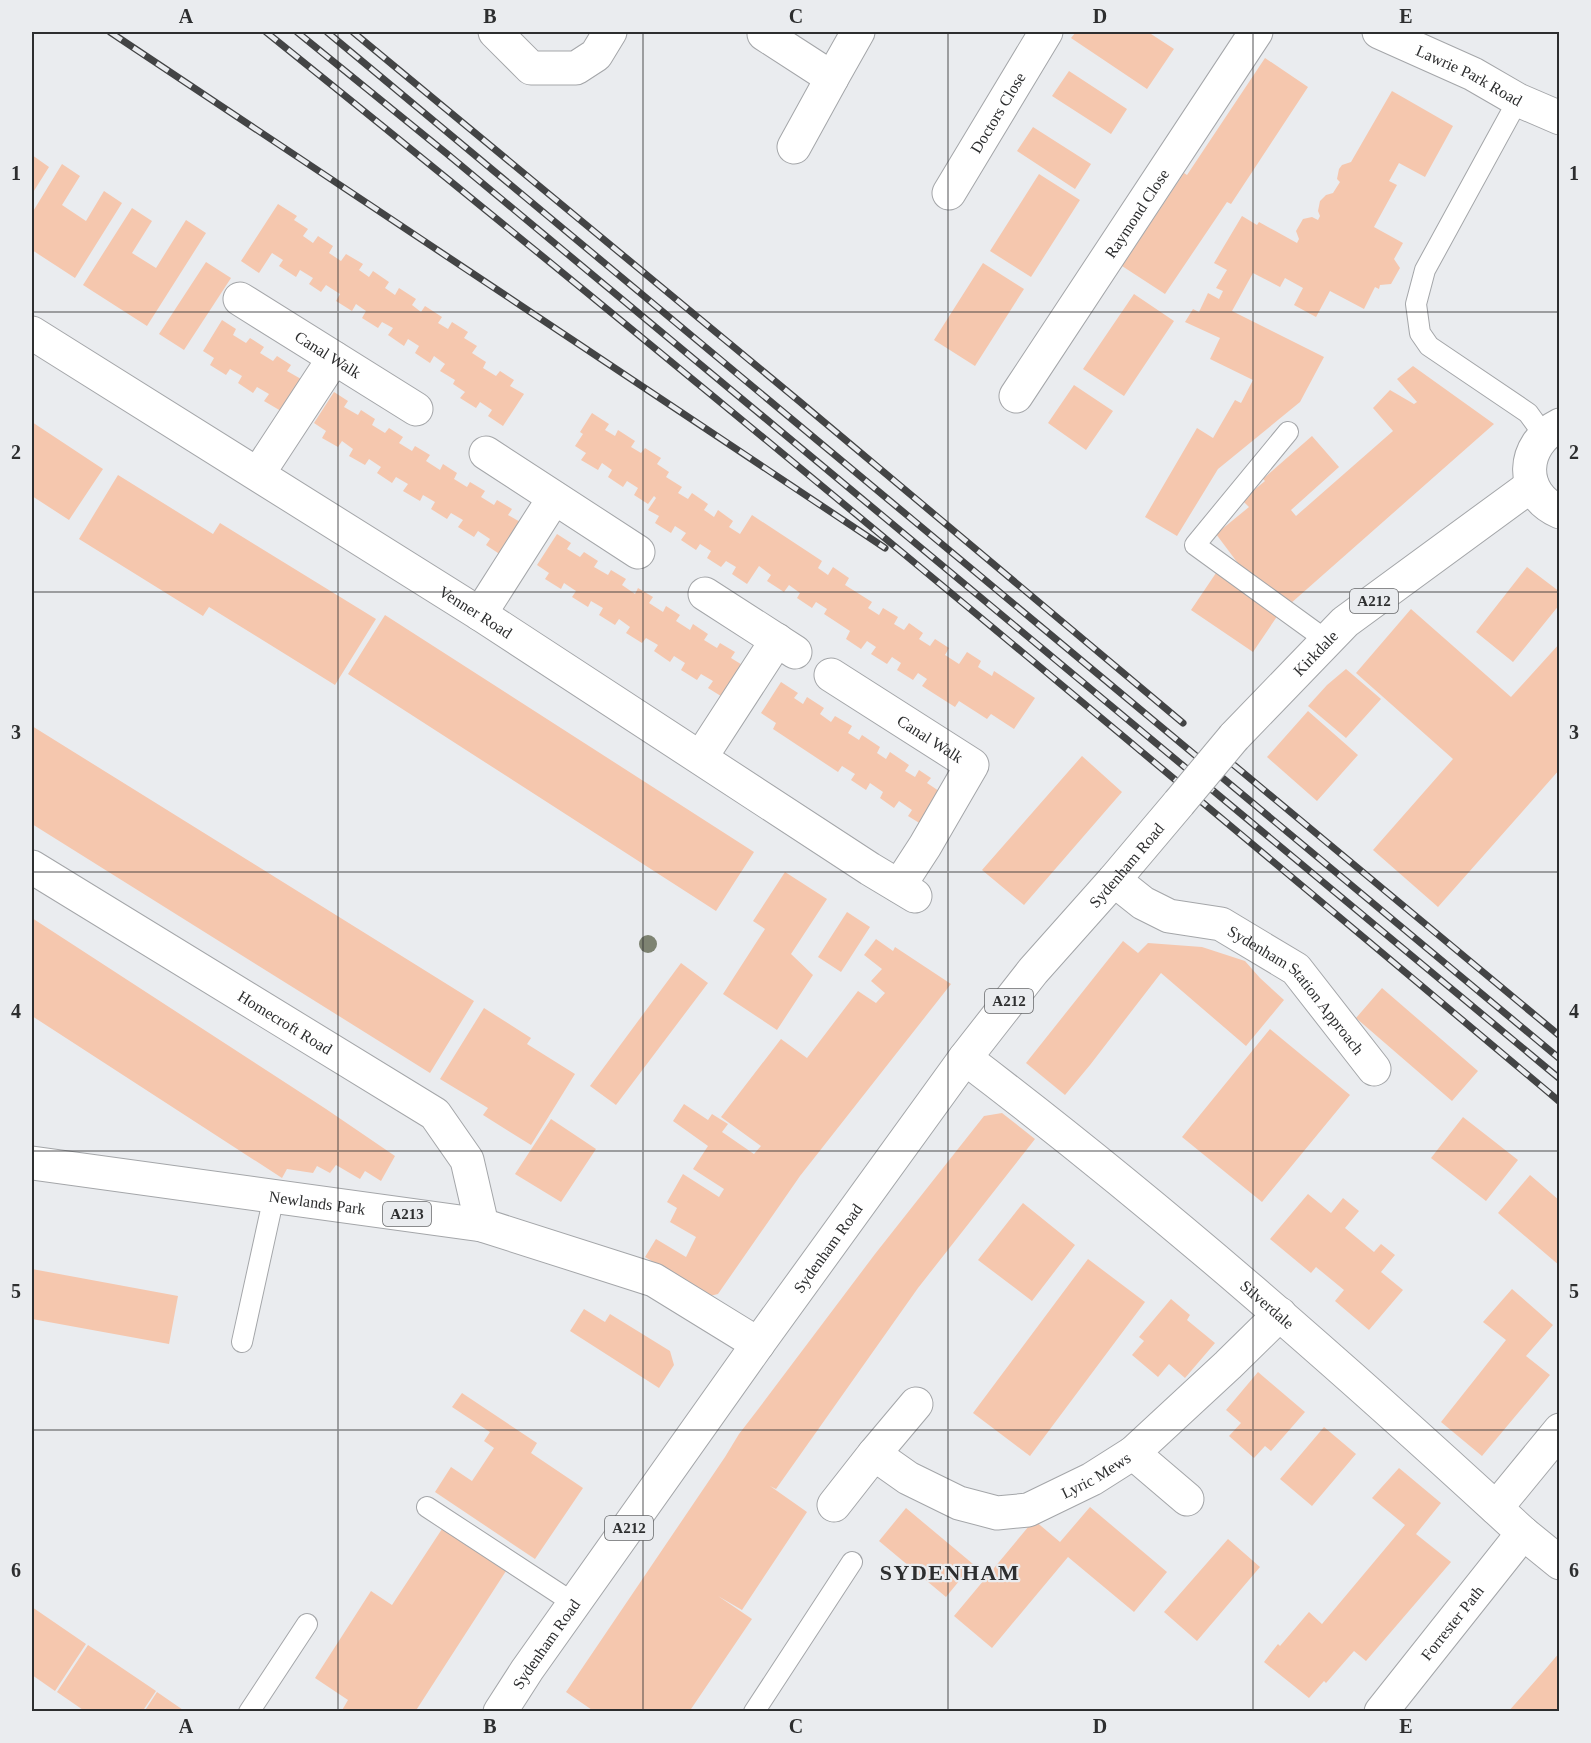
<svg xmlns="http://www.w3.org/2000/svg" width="1591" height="1743" font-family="'Times New Roman',serif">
<rect width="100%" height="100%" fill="#eaecef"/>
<path fill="#f5c7ae" d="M1076 32H1148L1174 49 1147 89 1071 38Z
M1265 58 1308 87 1231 204 1227 202 1165 294 1122 266 1184 173 1187 175Z
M1069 71 1127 109 1111 134 1052 96Z
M1392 91 1453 126 1425 177 1399 163 1389 181 1397 185 1374 227 1403 243 1394 259 1400 268 1391 284 1380 285 1379 289 1375 287 1364 309 1330 291 1316 317 1294 305 1303 288 1285 278 1280 287 1253 273 1232 311 1324 357 1300 402 1218 469 1177 536 1145 517 1197 428 1213 438 1235 400 1241 403 1253 380 1210 359 1220 338 1185 322 1193 309 1199 312 1208 293 1219 299 1223 291 1216 288 1227 270 1214 263 1242 216 1257 225 1259 222 1297 243 1299 239 1296 231 1303 219 1312 217 1318 220 1320 216 1318 211 1320 201 1326 195 1333 193 1340 182 1337 179 1339 169 1342 165 1351 162Z
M1033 127 1091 164 1075 189 1017 151Z
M32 155 49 167 32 194Z
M62 164 80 176 62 205 86 221 104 191 122 203 75 278 32 250V213Z
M1039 174 1080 200 1031 277 990 251Z
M278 204 297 216 294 220 308 229 303 236 313 243 318 236 333 246 329 253 341 261 346 254 363 264 359 270 369 277 373 271 389 282 385 288 395 295 399 288 416 299 412 305 421 312 425 306 442 317 438 323 448 329 452 322 468 332 464 338 477 346 472 353 486 362 483 368 496 376 500 371 514 380 510 386 524 394 503 426 488 416 492 410 480 402 476 408 460 398 465 392 453 384 455 380 440 371 445 364 434 356 430 363 415 353 419 346 408 339 404 346 388 335 393 328 382 322 378 328 362 318 366 311 356 304 352 311 336 301 340 294 326 285 321 292 309 284 313 278 300 270 296 277 279 266 283 260 272 253 259 273 241 261Z
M132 208 152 221 132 253 156 268 186 220 206 233 147 326 83 285Z
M206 262 231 278 184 350 159 334Z
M983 263 1024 289 975 366 934 340Z
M1134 294 1174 321 1124 396 1083 369Z
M222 320 236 329 233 335 246 343 250 338 264 347 260 353 273 361 277 356 291 365 287 371 301 379 281 411 264 401 269 394 257 387 253 393 238 383 242 376 230 369 226 375 210 365 214 358 203 351Z
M1413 366 1494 424 1290 604 1243 570 1216 534 1249 507 1242 500 1265 481 1263 479 1312 436 1339 467 1291 510 1296 516 1393 431 1373 408 1390 390 1414 404 1417 402 1397 379Z
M1074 385 1113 411 1086 450 1048 423Z
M334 392 348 401 344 407 358 415 361 410 375 419 372 425 385 433 389 428 403 437 399 443 412 451 415 446 430 455 426 461 440 470 443 464 457 473 454 479 467 487 470 482 485 491 481 497 494 505 497 500 512 509 508 515 522 523 501 555 486 545 490 539 478 531 474 537 458 527 463 520 451 513 447 519 431 509 435 502 423 495 420 501 403 491 408 484 396 477 392 483 377 473 381 467 369 459 365 465 349 456 353 449 342 441 338 447 322 438 326 431 314 423Z
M592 413 609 424 605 430 615 436 618 430 635 441 631 447 641 453 645 448 661 458 657 464 669 472 666 477 682 487 678 493 688 499 692 493 708 504 704 510 714 517 718 510 733 521 729 527 740 534 752 515 822 561 818 568 828 575 833 567 849 578 845 585 872 602 868 608 879 615 883 608 898 617 894 624 904 630 909 623 923 633 919 639 930 646 935 639 949 648 945 655 959 664 967 652 981 661 978 667 992 676 994 671 1035 698 1014 729 991 714 987 719 959 701 955 707 922 686 927 679 918 673 913 680 897 670 901 663 892 657 887 664 871 654 876 647 867 641 861 649 846 639 850 631 824 614 827 609 816 602 812 608 797 598 800 593 789 585 784 592 767 581 771 575 759 566 747 584 732 574 736 567 726 561 721 567 707 558 711 551 700 544 696 550 681 540 686 533 675 526 671 533 655 523 659 516 648 510 656 498 654 496 648 504 634 495 638 488 627 481 623 487 608 477 612 470 602 463 598 470 581 460 586 453 575 446 583 434 580 432Z
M32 422 103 469 69 520 32 496Z
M118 475 213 534 220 523 376 619 335 685 209 607 203 616 79 539Z
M557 534 571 543 567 549 580 557 584 552 598 561 594 567 608 575 611 570 626 579 622 585 635 594 638 588 653 597 649 603 663 612 666 606 680 615 676 621 690 630 693 624 708 634 704 640 717 648 720 643 735 652 731 658 744 666 724 698 708 688 713 681 701 674 697 680 681 670 685 663 674 656 670 662 654 651 658 645 646 638 642 643 626 633 630 627 619 619 615 625 599 615 603 608 591 601 588 607 572 597 576 591 564 583 561 589 545 579 549 573 537 565Z
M1527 567 1560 592V604L1513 662 1476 632Z
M1216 573 1278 615 1253 652 1191 610Z
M1411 609 1511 697 1560 643V769L1438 907 1373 850 1453 759 1356 673Z
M385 615 754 852 716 911 348 674Z
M1346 669 1381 699 1346 738 1308 706 1327 685Z
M781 682 798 693 794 698 803 704 807 697 824 708 820 714 831 722 835 716 852 726 848 733 859 740 862 735 880 747 877 753 886 759 890 752 909 765 905 771 915 777 919 770 931 778 927 783 942 793 921 824 908 816 912 810 899 801 894 808 880 798 883 792 870 783 866 790 851 780 855 774 842 766 838 772 773 729 776 723 761 713Z
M1308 711 1358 755 1317 801 1267 757Z
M32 726 474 1001 430 1073 32 824Z
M1082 756 1122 792 1024 905 982 870Z
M785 872 827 899 791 954 813 975 777 1030 723 994 765 929 753 921Z
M847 912 870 927 841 972 818 957Z
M32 918 326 1109 395 1156 381 1181 365 1171 360 1179 336 1165 330 1173 317 1166 313 1173 287 1169 282 1178 32 1016Z
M876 939 893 951 895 947 951 984 800 1176 718 1294 710 1296 645 1257 656 1239 686 1257 696 1237 670 1222 677 1208 667 1202 683 1174 719 1197 724 1189 693 1169 708 1146 673 1121 684 1104 708 1120 712 1114 728 1124 722 1132 754 1154 761 1146 721 1117 781 1039 807 1058 858 991 876 1003 885 993 871 981 882 969 864 955Z
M1123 941 1138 953 1148 943 1202 947 1245 961 1260 978 1284 1000 1246 1046 1161 973 1090 1065 1065 1095 1026 1063Z
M681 963 708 983 616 1105 590 1086Z
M1382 988 1478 1071 1452 1101 1356 1018Z
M484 1008 531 1038 527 1044 575 1074 531 1145 483 1115 488 1108 440 1079Z
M1270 1029 1350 1095 1262 1202 1182 1137Z
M1002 1113 1035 1139 918 1288 776 1489 770 1486 807 1512 742 1610 718 1596 752 1619 689 1712H595L566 1692 725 1457 739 1434 756 1412 875 1254 984 1116Z
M1463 1117 1518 1160 1486 1201 1431 1158Z
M551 1119 596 1149 561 1202 515 1174Z
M1530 1175 1560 1201V1266L1498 1213Z
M1308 1194 1331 1213 1343 1198 1359 1211 1345 1228 1374 1252 1381 1244 1395 1255 1381 1272 1403 1290 1369 1330 1335 1301 1344 1290 1316 1267 1311 1273 1270 1239Z
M1023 1203 1075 1245 1032 1301 978 1260Z
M1088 1259 1145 1302 1030 1456 973 1413Z
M32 1269 178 1296 169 1344 32 1319Z
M1512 1289 1553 1325 1526 1356 1550 1375 1482 1456 1441 1422 1506 1340 1483 1322Z
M1171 1299 1190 1315 1187 1320 1215 1343 1185 1378 1169 1364 1158 1377 1132 1355 1144 1341 1139 1337Z
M584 1309 605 1322 610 1314 670 1351 674 1365 659 1388 570 1331Z
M1258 1372 1305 1412 1271 1451 1265 1446 1254 1458 1229 1436 1241 1423 1226 1410Z
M462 1393 537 1443 531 1453 583 1488 535 1559 435 1492 451 1467 472 1481 494 1448 484 1441 490 1432 452 1407Z
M1324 1427 1356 1454 1312 1506 1280 1479Z
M1399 1468 1441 1503 1416 1534 1451 1562 1366 1661 1354 1651 1326 1683 1324 1681 1309 1698 1264 1662 1278 1644 1280 1646 1309 1612 1322 1624 1405 1525 1372 1498Z
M1090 1507 1167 1572 1134 1612 1068 1557 992 1648 954 1616 1034 1520 1060 1542Z
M906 1508 973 1564 946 1597 879 1541Z
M442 1529 506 1571 415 1712H341L348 1700 315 1678 371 1591 392 1605Z
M1228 1539 1260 1567 1197 1641 1164 1612Z
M32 1607 86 1644 55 1691 32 1675Z
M88 1645 156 1691 142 1712H86L57 1692Z
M1560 1652V1712H1508L1543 1672Z
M157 1692 186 1712H144Z"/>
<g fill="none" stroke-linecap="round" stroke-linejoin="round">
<defs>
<path id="service" d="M1518 100 1425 270 1416 304 1420 333 1429 346 1528 413 1544 435
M1288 432 1195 545 1326 640
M242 1342 274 1196
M427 1507 575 1604
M249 1712 307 1624
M754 1712 852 1562"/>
<g id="minor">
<path d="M495 32 531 68H576L596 55 610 32"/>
<path d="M764 34 832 78 794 147"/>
<path d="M832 78 858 32"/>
<path id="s1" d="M949 193 1046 32"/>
<path id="s2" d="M240 299 416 409"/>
<path id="s3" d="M32 333 480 614 870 869 915 896"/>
<path id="s4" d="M1016 396 1256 32"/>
<path d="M486 453 638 552"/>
<path d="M258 474 334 358"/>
<path d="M705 594 795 652"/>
<path d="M480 614 554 498"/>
<path id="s5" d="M831 675 972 765 925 846 899 886"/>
<path d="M701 757 777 640"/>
<path id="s6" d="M32 867 435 1114 467 1160 482 1225"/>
<path id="s7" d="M1114 880 1143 903 1169 916 1221 924 1296 969 1374 1069"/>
<path id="s8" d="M965 1058C1160 1206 1344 1368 1523 1533L1560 1563"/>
<path d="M1133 1453 1187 1499"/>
<path d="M874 1454 916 1404"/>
<path id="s9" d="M834 1505 874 1454 908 1478 959 1503 997 1513 1028 1510 1092 1479 1133 1453 1228 1365 1280 1314"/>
<path d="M1496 1508 1560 1430"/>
<path id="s10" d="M1381 1712 1523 1533"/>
</g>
<g id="tertiary">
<path id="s11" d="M1379 32 1473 74 1518 100 1560 118"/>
</g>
<g id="primary">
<path d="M1560 425C1521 444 1518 494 1560 512"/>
<path id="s12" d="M1234 737 1345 622 1532 485"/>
<path id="s13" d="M32 1163 482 1225 654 1280 758 1344"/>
<path id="s14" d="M500 1712 527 1670 758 1344 965 1058 1033 971 1114 880 1179 803"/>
</g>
</defs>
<use href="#service" stroke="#a4a6a9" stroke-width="22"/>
<use href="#minor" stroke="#a4a6a9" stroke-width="35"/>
<use href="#tertiary" stroke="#a4a6a9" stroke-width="35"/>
<use href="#primary" stroke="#a4a6a9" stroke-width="35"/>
<use href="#service" stroke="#fff" stroke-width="20"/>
<use href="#minor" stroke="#fff" stroke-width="33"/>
<use href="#tertiary" stroke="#fff" stroke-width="33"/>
<use href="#primary" stroke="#fff" stroke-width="33"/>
<defs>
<path id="rail" d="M110 32 885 548
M266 32C702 383 1131 742 1560 1102
M297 32 446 153 1560 1079
M327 32 1560 1059
M353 32 799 401 1183 723
M1211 746 1560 1036"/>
</defs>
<use href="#rail" stroke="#434445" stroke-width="7"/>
<use href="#rail" stroke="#eaecef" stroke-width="4.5" stroke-dasharray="14" stroke-linecap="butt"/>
<defs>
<path id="primary-bridge" d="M1179 803 1234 737"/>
</defs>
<use href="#primary-bridge" stroke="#a4a6a9" stroke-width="35" stroke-linecap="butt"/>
<use href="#primary-bridge" stroke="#fff" stroke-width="33"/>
</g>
<circle fill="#7e8372" cx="648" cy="944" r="9"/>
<path fill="none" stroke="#2d2e2f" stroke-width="1.5" stroke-opacity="0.55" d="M338 32V1712M643 32V1712M948 32V1712M1253 32V1712M32 312H1560M32 592H1560M32 872H1560M32 1151H1560M32 1430H1560"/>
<g text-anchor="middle" stroke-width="4.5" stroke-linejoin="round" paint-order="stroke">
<g fill="#eaecef" stroke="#666769" stroke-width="1.5">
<rect x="1350" y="589" width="48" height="24" rx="4.5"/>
<rect x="985" y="989" width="48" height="24" rx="4.5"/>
<rect x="383" y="1202" width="48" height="24" rx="4.5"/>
<rect x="605" y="1516" width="48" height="24" rx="4.5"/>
</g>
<g font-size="15" font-weight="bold" fill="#2d2e2f">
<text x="1374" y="606">A212</text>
<text x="1009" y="1006">A212</text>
<text x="407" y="1219">A213</text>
<text x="629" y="1533">A212</text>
</g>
<g font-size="16" fill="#2d2e2f" stroke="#eaecef">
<text dy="6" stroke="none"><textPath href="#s11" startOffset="100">Lawrie Park Road</textPath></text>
<text dy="6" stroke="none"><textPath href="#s1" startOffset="94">Doctors Close</textPath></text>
<text dy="6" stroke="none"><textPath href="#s4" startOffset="219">Raymond Close</textPath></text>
<text dy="6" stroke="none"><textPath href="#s2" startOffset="104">Canal Walk</textPath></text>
<text dy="6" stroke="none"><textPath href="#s3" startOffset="524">Venner Road</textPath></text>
<text dy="6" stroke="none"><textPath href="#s12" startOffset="117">Kirkdale</textPath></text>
<text dy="6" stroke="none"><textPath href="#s5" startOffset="118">Canal Walk</textPath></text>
<text dy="6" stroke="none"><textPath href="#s14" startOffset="1054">Sydenham Road</textPath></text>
<text dy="6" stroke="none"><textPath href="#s7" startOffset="220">Sydenham Station Approach</textPath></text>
<text dy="6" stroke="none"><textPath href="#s6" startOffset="297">Homecroft Road</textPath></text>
<text dy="6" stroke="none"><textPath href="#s13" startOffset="288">Newlands Park</textPath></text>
<text dy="6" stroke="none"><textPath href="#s14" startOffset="568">Sydenham Road</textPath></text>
<text dy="6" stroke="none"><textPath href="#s8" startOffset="390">Silverdale</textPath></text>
<text dy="6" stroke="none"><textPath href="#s9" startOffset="310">Lyric Mews</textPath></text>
<text dy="6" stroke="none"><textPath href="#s10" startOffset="114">Forrester Path</textPath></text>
<text dy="6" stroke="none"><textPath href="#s14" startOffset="82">Sydenham Road</textPath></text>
</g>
<g font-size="22" font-weight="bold" letter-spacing="1.5" fill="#2d2e2f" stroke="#eaecef">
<text x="950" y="1580">SYDENHAM</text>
</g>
</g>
<rect width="1591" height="1743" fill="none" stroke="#eaecef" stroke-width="66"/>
<rect x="33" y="33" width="1525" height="1677" fill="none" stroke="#2d2e2f" stroke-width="2"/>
<g font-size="20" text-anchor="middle" font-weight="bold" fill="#2d2e2f">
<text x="186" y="23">A</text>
<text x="490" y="23">B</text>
<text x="796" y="23">C</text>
<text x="1100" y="23">D</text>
<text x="1406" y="23">E</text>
<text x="16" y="180">1</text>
<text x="1574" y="180">1</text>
<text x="16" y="459">2</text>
<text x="1574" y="459">2</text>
<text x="16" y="739">3</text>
<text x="1574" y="739">3</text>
<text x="16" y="1018">4</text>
<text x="1574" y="1018">4</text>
<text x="16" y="1298">5</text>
<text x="1574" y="1298">5</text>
<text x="16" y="1577">6</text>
<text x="1574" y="1577">6</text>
<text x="186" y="1733">A</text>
<text x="490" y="1733">B</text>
<text x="796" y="1733">C</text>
<text x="1100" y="1733">D</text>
<text x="1406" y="1733">E</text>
</g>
</svg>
